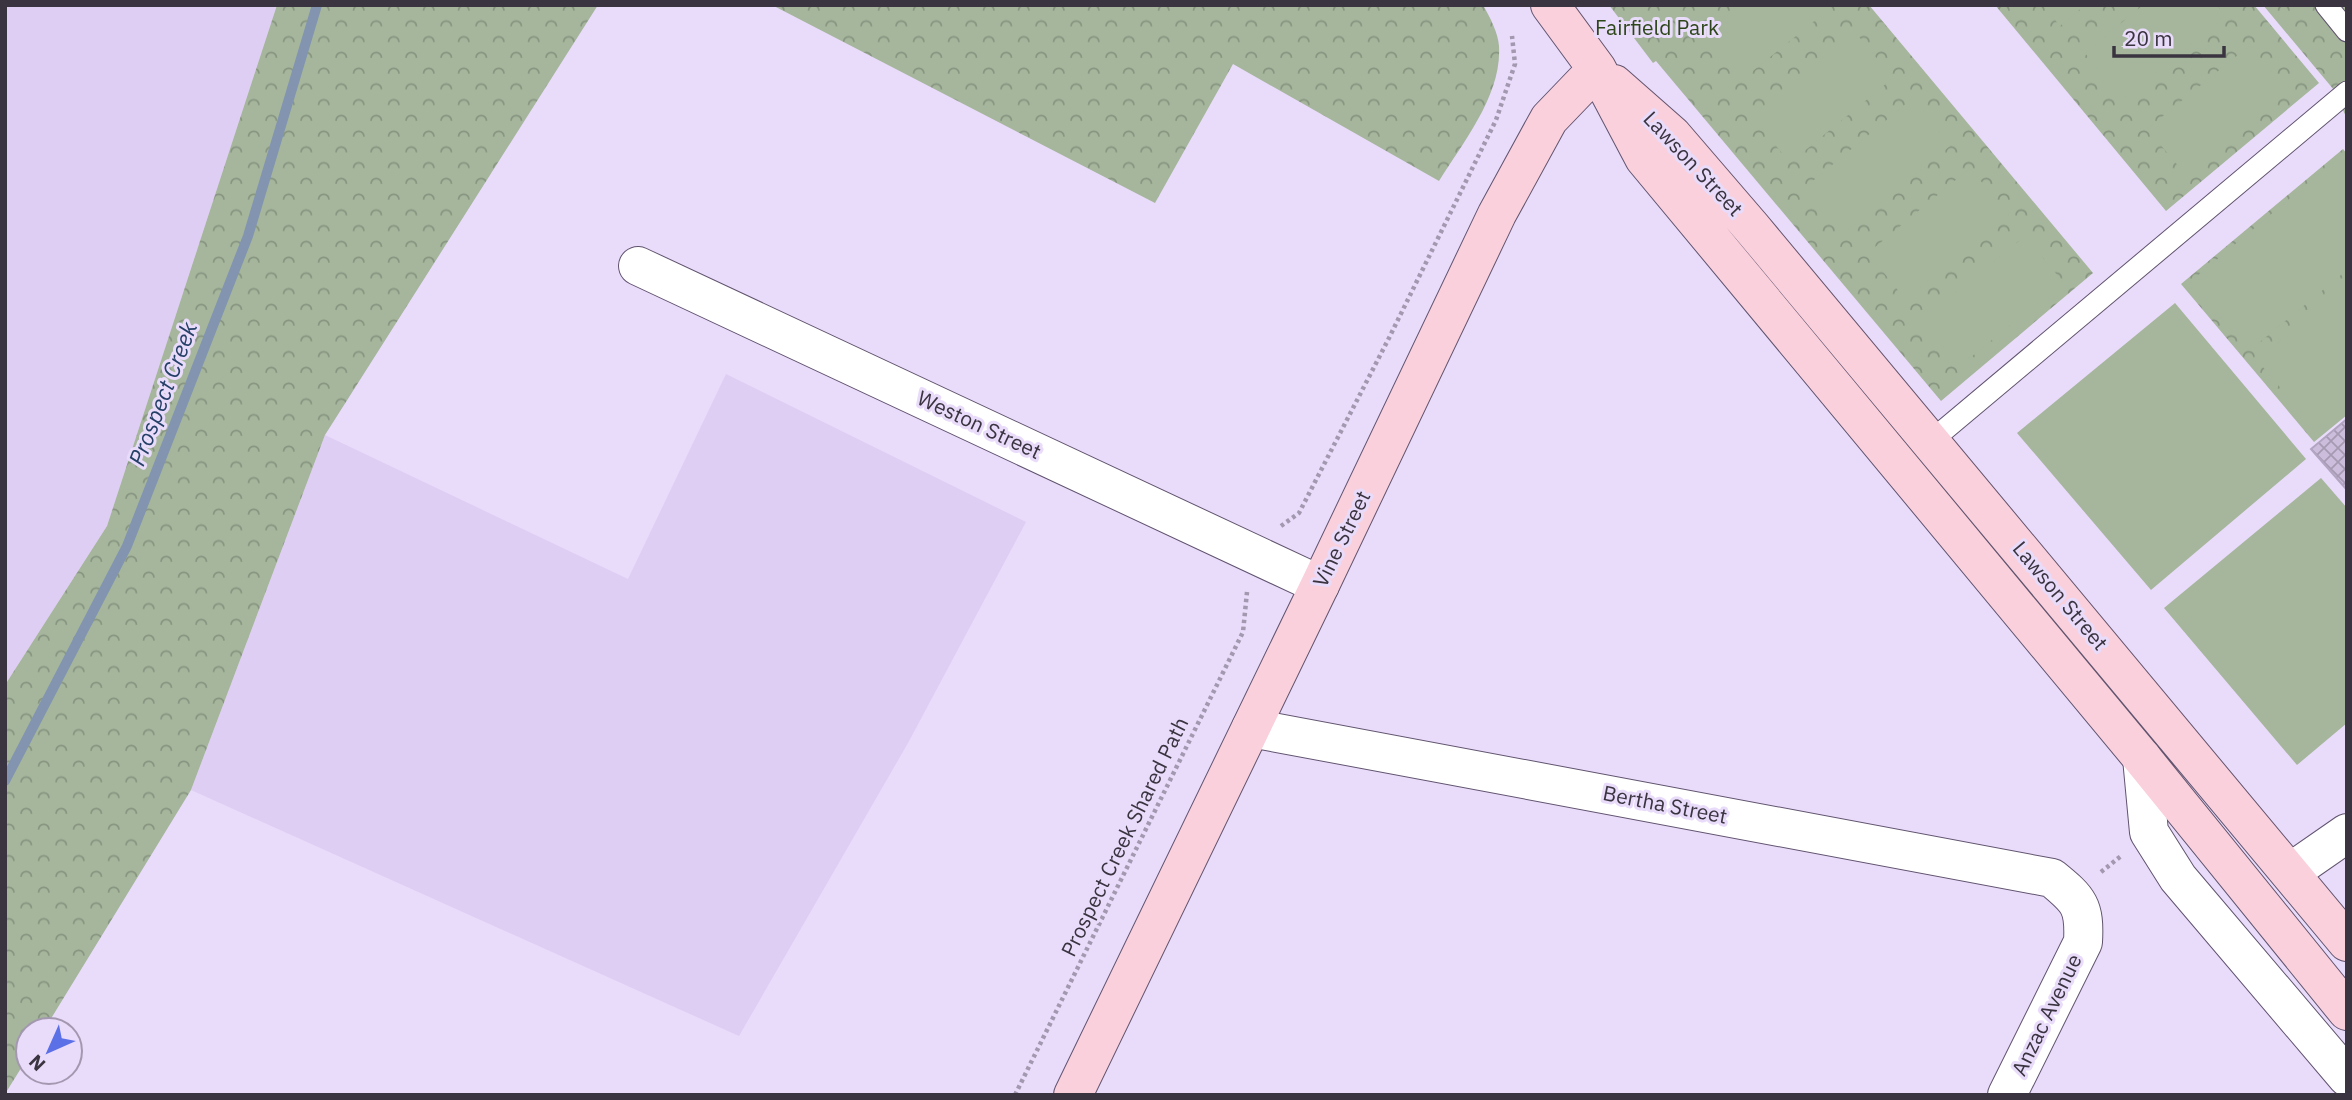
<svg xmlns="http://www.w3.org/2000/svg" width="2352" height="1100" font-family="'IBM Plex Sans',sans-serif">
<defs>
<pattern id="forest-crowns" width="20" height="18" patternUnits="userSpaceOnUse" patternTransform="scale(1.75)"><rect width="20" height="18" fill="#a5b69c"/><path d="M2 6a3 3 0 1 1 6 0M12 15a3 3 0 1 1 6 0" fill="none" stroke="#879581"/></pattern>
<pattern id="building-cross-hatch" width="8" height="8" patternUnits="userSpaceOnUse" patternTransform="scale(1.75)"><rect width="8" height="8" fill="#cbbddb"/><path d="M0 0l8 8M0 8l8-8" fill="none" stroke="#a69ab3"/></pattern>
</defs>
<rect width="100%" height="100%" fill="#e9dbfa"/>
<path fill="#dfcef3" d="M5 5H277L107 526 5 685Z
M726 374 1026 522 908 743 739 1036 191 790 325 435 628 579Z"/>
<path fill="url(#forest-crowns)" d="M277 5H598L325 435 191 790 44 1030H28V1057L5 1094V685L107 526Z
M772 5H1483C1490 17 1498 33 1499 46 1502 95 1463 142 1439 181L1233 64 1155 203Z
M1609 5H1869L2093 273 1941 401 1656 61 1653 63Z
M1995 5H2254L2319 83 2166 211Z
M2263 5H2347V119L2334 90Z
M2343 149 2347 154V415L2314 442 2181 284Z"/>
<path fill="#a5b69c" d="M1739 5H1834L1743 79 1706 33Z
M2043 5H2085L2060 26Z
M2143 5H2217L2225 16 2122 100 2085 53Z
M1855 32 1893 78 1790 163 1752 116Z
M2250 45 2288 91 2186 175 2147 129Z
M1912 99 1950 146 1847 230 1809 184Z
M2337 159 2347 170V270L2249 351 2191 281Z
M1970 168 2009 215 1905 299 1868 253Z
M2025 236 2063 282 1960 366 1922 320Z
M2347 286V404L2316 430 2257 360Z
M2175 303 2306 459 2151 590 2017 433Z
M2321 478 2347 508V723L2297 765 2164 608Z"/>
<g fill="none" stroke-linecap="round" stroke-linejoin="round">
<path stroke="#8294b0" stroke-width="10" d="M5 781 127 546 248 236 317 5"/>
</g>
<path fill="url(#building-cross-hatch)" stroke="#b2a5c2" stroke-width="2" d="M2347 419V490L2311 449Z"/>
<g fill="none" stroke-linecap="round" stroke-linejoin="round">
<defs>
<path id="service" d="M2326 5 2347 31
M1931 441 2347 92"/>
<path id="minor" d="M638 266 1320 585
M1251 728 2052 878C2079 900 2085 906 2083 942L2007 1095
M2142 758 2149 832 2178 878 2347 1077
M2291 872 2347 833"/>
<path id="secondary" d="M1550 5 1597 69 1644 158 2142 758 2347 1011
M1614 84 1672 135 1752 228 2347 942
M1073 1095 1320 585 1497 214 1549 119 1597 69"/>
</defs>
<use href="#service" stroke="#61546f" stroke-width="23"/>
<use href="#minor" stroke="#61546f" stroke-width="40"/>
<use href="#secondary" stroke="#61546f" stroke-width="40"/>
<path stroke="#a298af" stroke-width="4.5" stroke-dasharray="3.5 3.5" stroke-linecap="butt" d="M1281 526 1299 513 1389 338 1496 120 1515 64 1512 36
M2101 872 2121 856
M1015 1095 1243 632 1247 592"/>
<use href="#service" stroke="#fff" stroke-width="21"/>
<use href="#minor" stroke="#fff" stroke-width="38"/>
<use href="#secondary" stroke="#f9d0dc" stroke-width="38"/>
</g>
<g text-anchor="middle" stroke-width="6" stroke-linejoin="round" paint-order="stroke">
<g font-size="21" fill="#2c4519" stroke="#e9dbfa">
<text x="1657" y="35">Fairfield Park</text>
</g>
<g font-size="21" fill="#3a3440" stroke="#e9dbfa">
<text transform="translate(1693 164) rotate(47)" y="7">Lawson Street</text>
<text transform="translate(979 425) rotate(25)" y="7">Weston Street</text>
<text transform="translate(1342 539) rotate(-64)" y="7">Vine Street</text>
<text transform="translate(2060 596) rotate(50)" y="7">Lawson Street</text>
<text transform="translate(1665 805) rotate(11)" y="7">Bertha Street</text>
<text transform="translate(1125 837) rotate(-64)" y="7">Prospect Creek Shared Path</text>
<text transform="translate(2047 1015) rotate(-64)" y="7">Anzac Avenue</text>
</g>
<g font-size="23" font-style="italic" fill="#254067" stroke="#e9dbfa">
<text transform="translate(163 394) rotate(-69)" y="8">Prospect Creek</text>
</g>
</g>
<rect width="2352" height="1100" fill="none" stroke="#3a3440" stroke-width="14"/>
<g transform="translate(49 1051) rotate(225)"><circle r="33" fill="#e9dbfa" stroke="#a398b0" stroke-width="2"/>
<path d="M0-5L12 26L0 18L-12 26Z" fill="#5b70e7"/>
<text y="-10" font-size="19" font-weight="bold" text-anchor="middle" fill="#3a3440">N</text>
</g>
<path d="M2114 46v10h110v-10" fill="none" stroke="#3a3440" stroke-width="3.5"/>
<text x="2124" y="46" font-size="21" fill="#3a3440" stroke="#e9dbfa" stroke-width="5" paint-order="stroke">20 m</text>
</svg>
